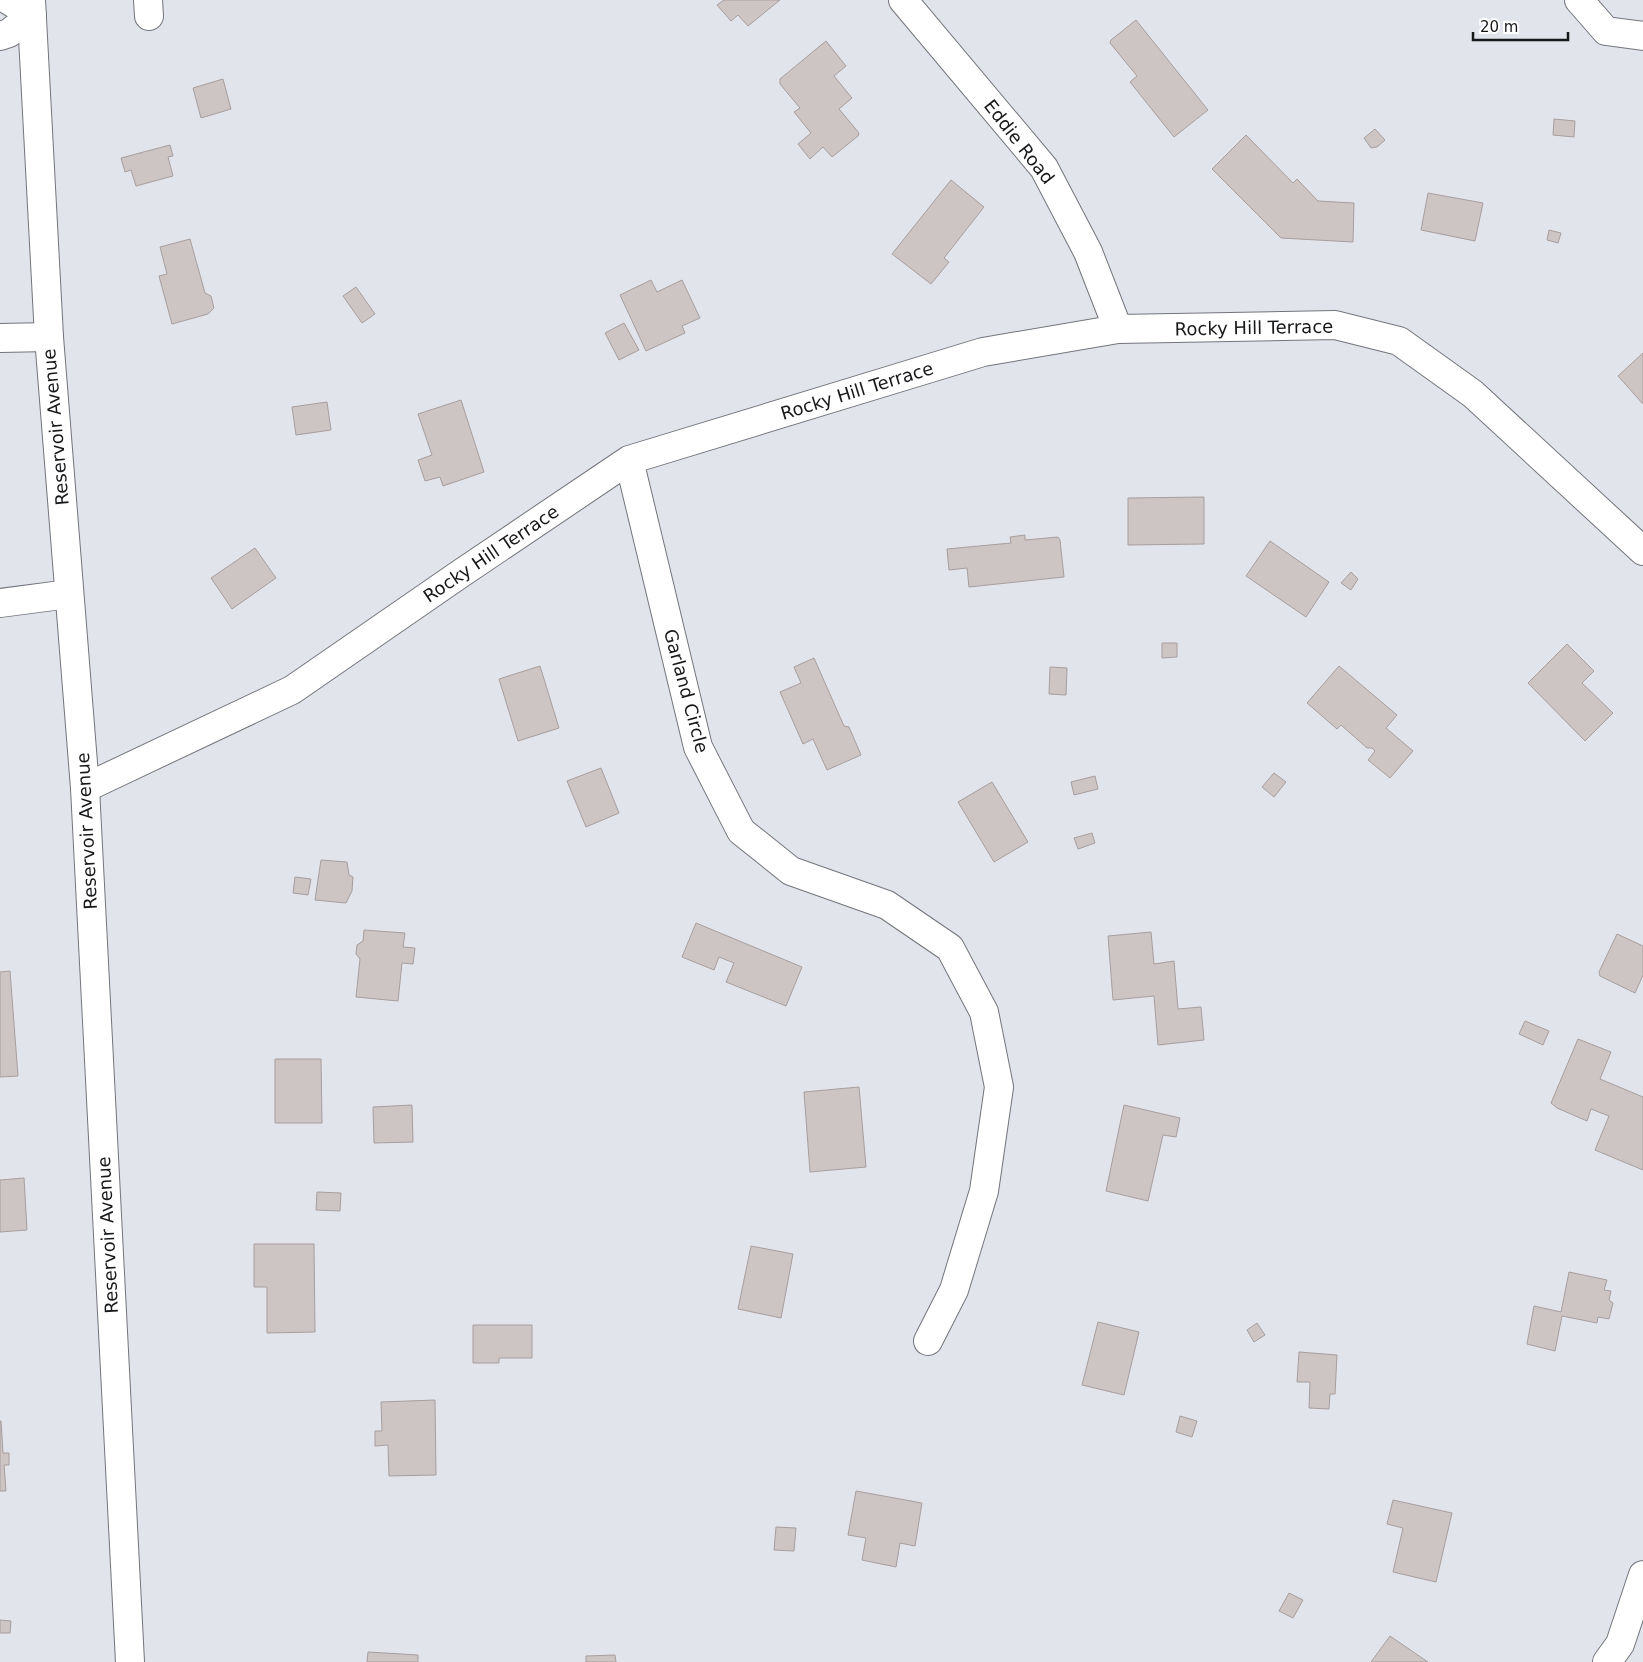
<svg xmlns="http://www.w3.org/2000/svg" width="1643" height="1662" font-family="'DejaVu Sans',sans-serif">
<rect width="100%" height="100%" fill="#e1e4eb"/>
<path fill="#cdc5c3" stroke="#a79e9d" d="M724 0H780L748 26 738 15 731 21 717 5Z
M1136 20 1208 110 1174 137 1130 82 1137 76 1110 43 1111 40Z
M826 41 846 66 834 76 852 98 839 109 859 133 858 136 832 157 823 147 810 159 798 144 811 133 794 112 800 108 780 84V79Z
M223 79 231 109 201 118 193 88Z
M1554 119 1575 121 1574 137 1553 135Z
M1375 129 1385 140 1377 147 1371 148 1364 138Z
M1246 135 1293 183 1297 179 1318 201 1354 203 1353 242 1281 238 1212 169Z
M170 145 173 156 168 157 173 176 136 186 131 170 125 172 121 158Z
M951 180 984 207 944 258 949 262 931 284 892 254Z
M1428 193 1483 203 1475 241 1421 230Z
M1549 230 1561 233 1558 243 1547 240Z
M190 239 205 293 211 296 214 308 208 314 172 324 159 276 167 274 160 247Z
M651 280 657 292 682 280 700 318 682 326 685 333 646 351 620 295Z
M356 287 375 314 362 323 343 296Z
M624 323 639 350 619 360 605 333Z
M1643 353V404L1618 376Z
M461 400 484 472 443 486 440 477 425 481 418 460 432 455 418 414Z
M327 402 331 430 296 435 292 407Z
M1204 497V544L1128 545V498Z
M1025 535V540L1058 537 1060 540 1064 577 969 587 967 568 949 570 947 549 1011 543 1010 537Z
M1270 541 1329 582 1306 617 1246 576Z
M255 548 276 578 232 609 211 578Z
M1351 572 1358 579 1351 590 1341 583Z
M1162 643H1177V657L1162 658Z
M1567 644 1594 671 1582 683 1613 713 1585 741 1528 683Z
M814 658 844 726 849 727 861 755 827 770 813 739 803 744 780 692 801 683 794 667Z
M540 666 559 728 518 741 499 679Z
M1339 666 1397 715 1386 728 1413 751 1390 778 1368 760 1375 751 1372 748H1367L1341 725 1337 729 1307 703Z
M1050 667 1067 668 1066 695 1049 694Z
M601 768 619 813 586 827 567 781Z
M1274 773 1286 782 1274 797 1262 787Z
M1095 776 1098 789 1074 795 1071 782Z
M992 782 1028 842 994 862 958 802Z
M1092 833 1095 843 1078 849 1074 838Z
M321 860 347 862 349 875 353 877 352 891 346 903 315 900Z
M295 877 311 879 308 895 293 893Z
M696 923 802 967 786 1006 726 982 734 963 719 957 714 970 682 957Z
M364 930 405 933 403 947 415 948 413 964 402 963 398 1001 356 997 360 959 356 954 357 945 363 941Z
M1151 932 1154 964 1174 961 1178 1009 1201 1007 1204 1040 1158 1045 1154 996 1113 1000 1108 936Z
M1617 934 1643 946V975L1635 993 1600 976 1599 972Z
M10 971 18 1076 0 1077V972Z
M1525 1021 1549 1031 1543 1045 1519 1034Z
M1578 1039 1611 1052 1600 1079 1643 1097V1170L1595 1150 1609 1116 1591 1109 1587 1121 1557 1108 1551 1103Z
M275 1059H321L322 1123H275Z
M859 1087 866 1167 810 1172 804 1092Z
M412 1105 413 1142 374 1143 373 1107Z
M1124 1105 1180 1118 1176 1137 1163 1135 1148 1201 1106 1191Z
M24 1178 27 1230 0 1232V1180Z
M317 1192 341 1193 340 1211 316 1210Z
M254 1244H314L315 1332 267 1333V1287H254Z
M751 1246 793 1254 781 1318 738 1309Z
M1569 1272 1607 1280 1604 1290 1611 1291 1609 1300 1613 1303 1609 1319 1598 1317 1597 1323 1562 1316 1555 1351 1527 1344 1534 1306 1561 1312Z
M1098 1322 1139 1332 1124 1395 1082 1385Z
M1257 1323 1265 1335 1254 1342 1247 1330Z
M473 1325H532V1358H499V1363H473Z
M1299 1352 1337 1355 1335 1394H1330L1329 1409 1309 1408 1310 1382H1297Z
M435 1400 436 1475 389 1476 388 1445 375 1446V1431H382L381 1402Z
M1180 1416 1197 1421 1192 1437 1176 1432Z
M0 1421H1L3 1453H9V1465H4L6 1491H0Z
M856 1491 922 1503 915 1546 900 1543 896 1567 862 1560 866 1538 848 1535Z
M1393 1500 1452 1513 1436 1582 1393 1572 1403 1528 1387 1524Z
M776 1527 796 1528 794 1551 774 1550Z
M1289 1593 1303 1600 1293 1618 1279 1611Z
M0 1620 11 1621 10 1633H0Z
M1390 1636 1428 1662H1371Z
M368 1652 418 1655V1662H367Z
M615 1655 616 1662H586V1656Z"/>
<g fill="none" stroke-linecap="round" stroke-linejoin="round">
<defs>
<path id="minor" d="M148 0 149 16
M903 0 1044 168 1088 252 1118 329
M1579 0 1606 31 1643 36
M0 36 9 33 32 15 8 0
M0 338 49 337
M629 460 698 747 741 831 791 871 887 905 950 948 984 1012 999 1087 984 1191 954 1290 928 1341
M0 603 69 594
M85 788 292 690 460 574 629 460 983 352 1118 329 1335 325 1399 341 1473 394 1643 551
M1607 1662 1620 1644 1643 1575"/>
<path id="major" d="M31 0 49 337 85 788 130 1662"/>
</defs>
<use href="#minor" stroke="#73757b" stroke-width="30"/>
<use href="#major" stroke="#73757b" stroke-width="30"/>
<use href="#minor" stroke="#fff" stroke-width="28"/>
<use href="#major" stroke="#fff" stroke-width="28"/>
</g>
<g text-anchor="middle" stroke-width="4.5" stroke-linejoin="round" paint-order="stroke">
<g font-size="18" fill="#17181a" stroke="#fff">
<text transform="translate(1019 142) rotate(52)" y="6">Eddie Road</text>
<text transform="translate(1254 328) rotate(-1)" y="6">Rocky Hill Terrace</text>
<text transform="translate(857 391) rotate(-17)" y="6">Rocky Hill Terrace</text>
<text transform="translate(56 427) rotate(-95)" y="6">Reservoir Avenue</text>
<text transform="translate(491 554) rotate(-34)" y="6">Rocky Hill Terrace</text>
<text transform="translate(686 691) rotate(75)" y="6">Garland Circle</text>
<text transform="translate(87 831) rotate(-93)" y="6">Reservoir Avenue</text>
<text transform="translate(108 1235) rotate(-93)" y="6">Reservoir Avenue</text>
</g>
</g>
<path d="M1473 32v8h95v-8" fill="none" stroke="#17181a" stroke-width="2.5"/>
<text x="1480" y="32" font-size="15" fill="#17181a" stroke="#ffffff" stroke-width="4" paint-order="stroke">20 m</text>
</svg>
